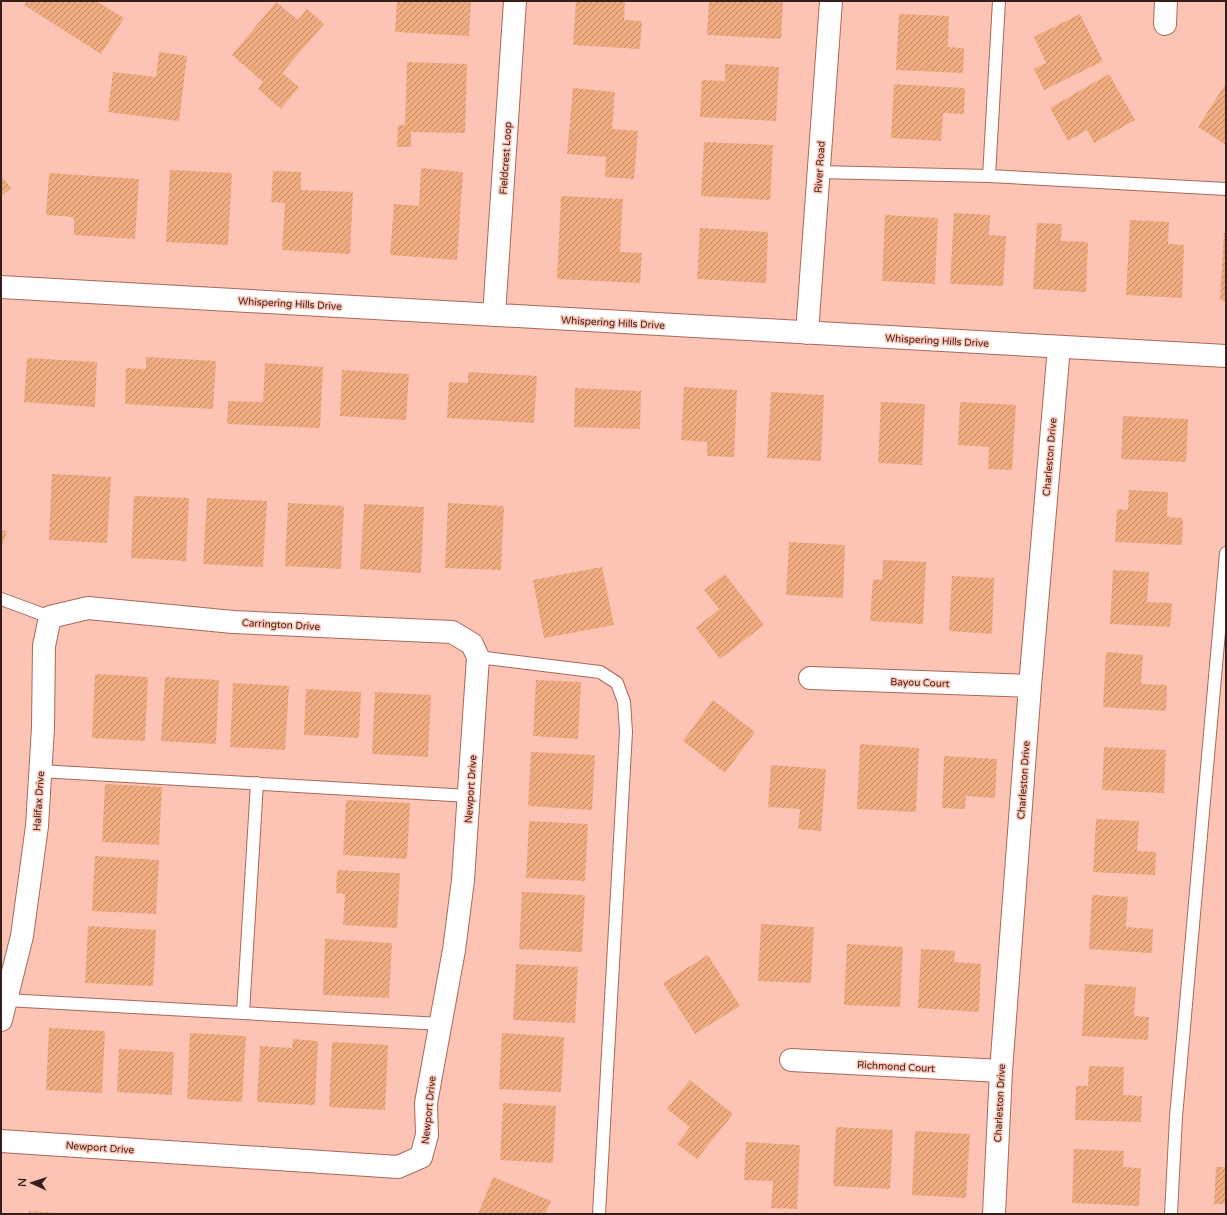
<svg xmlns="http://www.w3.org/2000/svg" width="1227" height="1215" font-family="'Varela Round',sans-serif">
<defs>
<pattern id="building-hatch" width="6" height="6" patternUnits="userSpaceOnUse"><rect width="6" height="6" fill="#f0ac80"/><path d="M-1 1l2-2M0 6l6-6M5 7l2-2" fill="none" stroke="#c38b68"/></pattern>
</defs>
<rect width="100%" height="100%" fill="#fdc4b6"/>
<path fill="url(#building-hatch)" d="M27 1H74L77 3 79 1H96L124 18 101 54 24 5Z
M397 1H471L469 36 395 32Z
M576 1H625L624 20 642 21 640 49 573 45Z
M709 1H783L781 39 707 35Z
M276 2 298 20 307 9 324 24 282 73 299 87 281 109 258 89 263 82 232 55Z
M899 14 949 16 948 47 964 48 963 73 896 70Z
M1080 14 1103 61 1044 90 1034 69 1046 63 1034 37Z
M159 52 187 56 179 121 108 112 113 72 156 77Z
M407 62 467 64 465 133 411 132V147H397L398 125H405Z
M725 64 779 67 776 121 700 117 702 80 725 81Z
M1109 74 1135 120 1094 143 1087 130 1068 141 1050 108Z
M1226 83V145L1198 127Z
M894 84 965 88 964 114 943 113 941 141 891 138Z
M573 88 615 92 612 129 638 131 634 179 605 177 606 157 567 154Z
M704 142 773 145 770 200 701 196Z
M421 168 463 172 457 260 390 255 394 204 419 206Z
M170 170 232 173 228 245 166 242Z
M273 171 301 172V190L353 192 350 254 282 250 285 203 271 202Z
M49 173 139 179 135 239 74 235V217L46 215Z
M1 176 11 188 1 196Z
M561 196 623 199 620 252 642 253 640 283 557 279Z
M954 213 990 215 989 235 1006 236 1003 286 950 284Z
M885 215 938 218 935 284 882 281Z
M1130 220 1169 222 1168 244 1184 245 1182 298 1126 295Z
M1037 223 1062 224 1061 241 1088 242 1086 292 1033 289Z
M700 228 768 232 766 283 697 279Z
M1224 233H1226V301L1220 300Z
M146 357 216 361 213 409 125 404 126 368 146 369Z
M27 358 97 362 95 407 24 402Z
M265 363 323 367 320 428 227 424 228 401 263 402Z
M342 370 409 374 406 420 340 416Z
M468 372 537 376 534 423 447 418 449 382 468 383Z
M684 387 737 390 734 457 707 456V442L681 440Z
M575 388 641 391 640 429 574 427Z
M771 392 824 395 821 461 767 458Z
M881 402 925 404 922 465 878 463Z
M960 402 1016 405 1012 470 988 469 989 447 958 445Z
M1123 416 1188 419 1186 462 1121 459Z
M52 474 111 477 107 543 49 540Z
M1129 490 1168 492 1167 517 1183 518 1182 545 1115 542 1117 509 1128 510Z
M134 496 189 498 186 561 131 558Z
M207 498 267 501 263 567 203 564Z
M288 503 344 506 341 569 285 566Z
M448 503 504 506 501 570 445 568Z
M364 504 424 507 421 573 360 569Z
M1 530 7 531 1 548Z
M789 542 845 545 843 598 786 595Z
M883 560 926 562 923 624 870 621 873 579 882 580Z
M602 567 614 625 544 638 533 580Z
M1113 570 1149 572 1147 602 1172 603 1170 627 1110 624Z
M725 574 764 625 720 659 696 628 719 609 704 590Z
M952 576 994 578 992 634 949 631Z
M1106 652 1143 655 1141 684 1167 685 1166 711 1103 707Z
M95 674 148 677 145 741 92 738Z
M165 677 219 680 216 744 161 741Z
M536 680 581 682 578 739 533 736Z
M233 683 289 686 285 750 230 747Z
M306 689 361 692 359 738 304 735Z
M375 692 431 695 428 757 372 754Z
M713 700 755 732 725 773 683 741Z
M860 744 919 748 916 812 857 809Z
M1104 747 1166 750 1164 793 1102 790Z
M531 752 595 755 592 810 528 806Z
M944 756 997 759 995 798 966 796 965 809 942 808Z
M771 765 826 769 821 831 798 829 800 809 768 807Z
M105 784 162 787 159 845 102 842Z
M346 800 410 803 407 859 343 855Z
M1096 819 1139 821 1137 851 1156 852 1155 875 1093 872Z
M529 821 588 824 585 881 526 878Z
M95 856 159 860 156 914 92 911Z
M337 870 400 873 397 928 343 925 345 894 336 893Z
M522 892 585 895 582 952 519 949Z
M1092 895 1128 897 1126 927 1153 929 1152 953 1089 949Z
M761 924 814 927 811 983 758 981Z
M88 926 156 930 153 986 85 983Z
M325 939 392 943 389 998 323 995Z
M847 944 903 947 900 1007 844 1005Z
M921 949 955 951 954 962 981 964 979 1012 918 1008Z
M708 955 740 1006 695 1034 663 983Z
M516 964 578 967 575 1023 513 1020Z
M1085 984 1136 987 1134 1016 1149 1017 1148 1040 1082 1036Z
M49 1028 105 1031 102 1093 46 1090Z
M190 1033 246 1036 242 1102 187 1099Z
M502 1033 564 1037 561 1092 499 1089Z
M293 1039 318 1041 315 1105 257 1102 260 1046 292 1048Z
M332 1042 388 1045 385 1110 329 1107Z
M119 1049 174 1052 172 1095 117 1092Z
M1089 1066 1124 1067 1123 1095 1142 1096 1141 1122 1075 1120 1076 1086H1088Z
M690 1080 733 1114 697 1159 677 1144 690 1127 667 1109Z
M503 1103 556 1106 553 1163 500 1160Z
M836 1127 893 1130 890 1189 833 1186Z
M915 1131 970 1134 966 1198 912 1195Z
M746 1142 800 1145 797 1209 771 1208 773 1181 744 1180Z
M1074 1149 1124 1151 1123 1167 1141 1168 1139 1206 1072 1203Z
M1216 1167H1226V1204H1214Z
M493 1177 551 1201 545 1214H478Z
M29 1211 59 1213V1214H28Z"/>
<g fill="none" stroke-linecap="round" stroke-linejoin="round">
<defs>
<path id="service" d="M818 172 989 176 1226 189
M989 176 999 1
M1 599 50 617
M478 657 600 672 617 683 624 702 626 732 599 1214
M40 771 469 796
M6 1000 441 1024
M243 1013 257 783
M1171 1214 1176 1117 1226 553"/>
<path id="minor" d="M1165 24 1166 1
M1 287 1226 356
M494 315 515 1
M807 333 831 1
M810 678 1030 686
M1 1020 22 936 37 826 43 728 44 646 50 617 88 608 233 622 452 632 472 644 478 657 463 880 454 950 426 1103 427 1135 421 1157 398 1167 1 1141
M791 1060 1001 1071
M994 1214 1001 1071 1030 686 1059 347"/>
</defs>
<use href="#service" stroke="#a86859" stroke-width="14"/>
<use href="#minor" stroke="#a86859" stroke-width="24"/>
<use href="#service" stroke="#fff" stroke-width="12"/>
<use href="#minor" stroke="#fff" stroke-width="22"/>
</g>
<g text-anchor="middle" stroke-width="3" stroke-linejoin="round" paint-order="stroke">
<g font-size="10" fill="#381e18" stroke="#fdc4b6">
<text transform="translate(505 158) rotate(-86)" y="4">Fieldcrest Loop</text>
<text transform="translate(819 167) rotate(-86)" y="4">River Road</text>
<text transform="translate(290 303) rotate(3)" y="4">Whispering Hills Drive</text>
<text transform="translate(613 322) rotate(3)" y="4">Whispering Hills Drive</text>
<text transform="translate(937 340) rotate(3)" y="4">Whispering Hills Drive</text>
<text transform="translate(1049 457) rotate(-85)" y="4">Charleston Drive</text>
<text transform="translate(281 624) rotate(3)" y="4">Carrington Drive</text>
<text transform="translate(920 682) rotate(2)" y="4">Bayou Court</text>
<text transform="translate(1023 780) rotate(-86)" y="4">Charleston Drive</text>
<text transform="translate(470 789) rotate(-86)" y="4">Newport Drive</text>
<text transform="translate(38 801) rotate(-86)" y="4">Halifax Drive</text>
<text transform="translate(896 1066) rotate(3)" y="4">Richmond Court</text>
<text transform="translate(999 1103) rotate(-87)" y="4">Charleston Drive</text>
<text transform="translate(428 1110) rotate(-84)" y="4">Newport Drive</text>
<text transform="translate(100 1147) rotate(4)" y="4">Newport Drive</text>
</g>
</g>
<rect width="1227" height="1215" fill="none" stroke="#381e18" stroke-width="4"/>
<g transform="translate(32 1183) rotate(273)" stroke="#fdc4b6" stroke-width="3" paint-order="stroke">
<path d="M0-3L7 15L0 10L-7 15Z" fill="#381e18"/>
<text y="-6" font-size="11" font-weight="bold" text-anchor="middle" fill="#381e18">N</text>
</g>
</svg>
